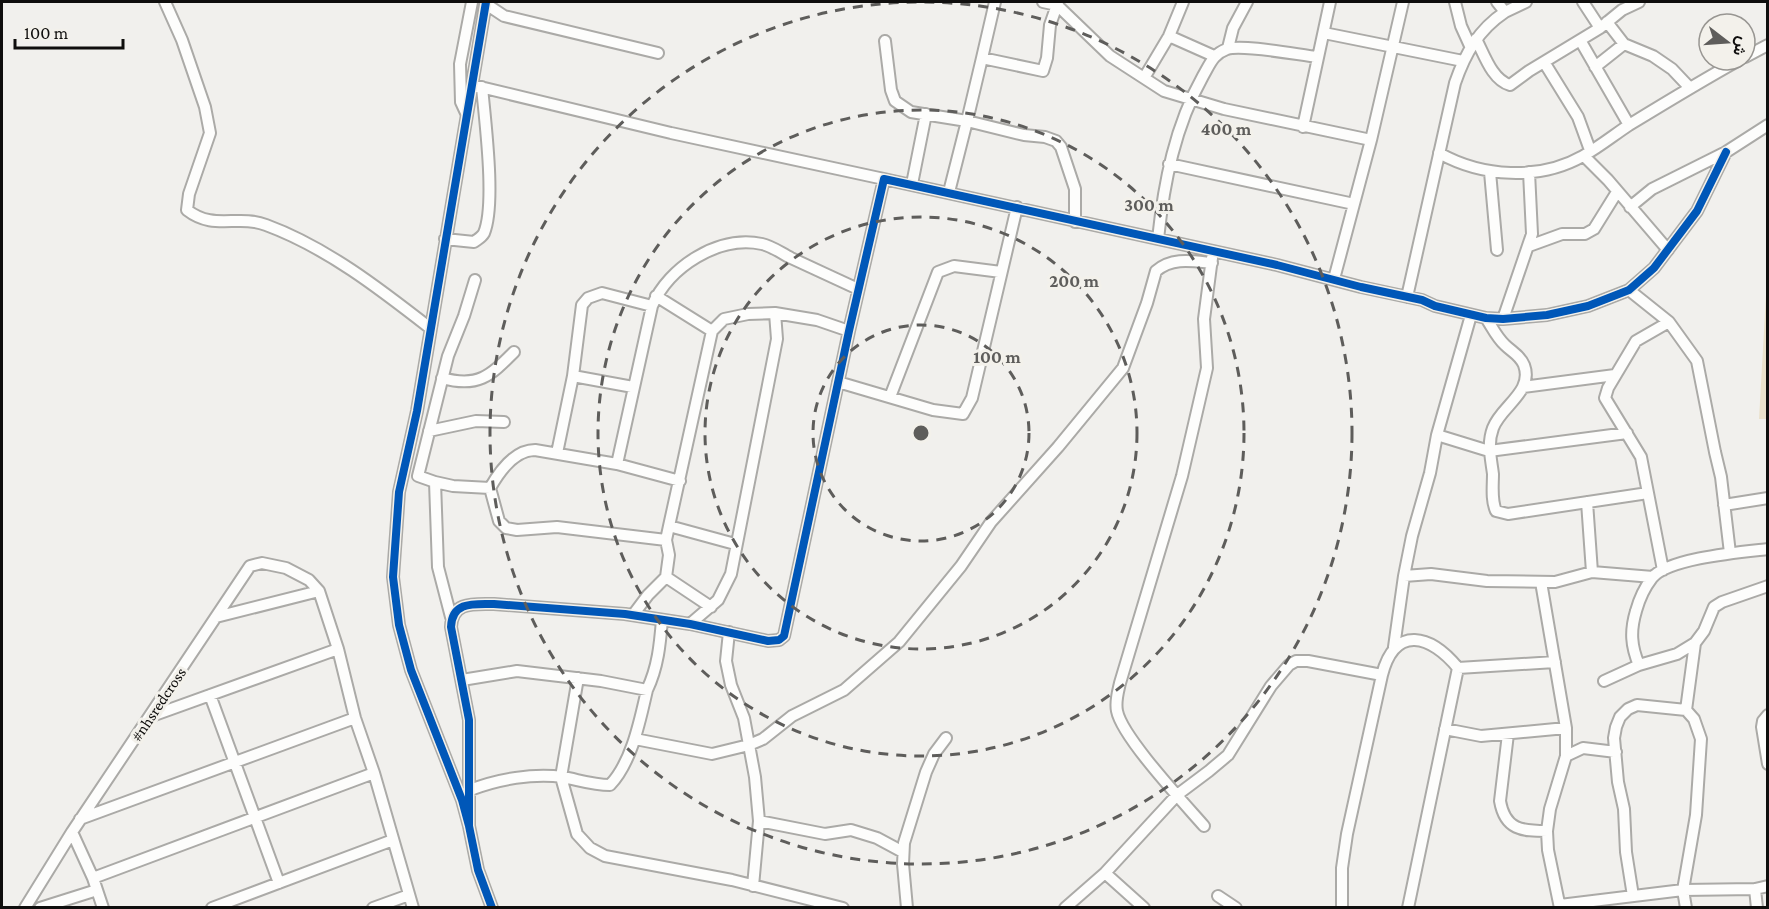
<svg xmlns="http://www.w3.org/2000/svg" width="1769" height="909" font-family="'Crimson Pro',Vazirmatn,serif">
<rect width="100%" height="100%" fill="#f1f0ed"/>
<path fill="#eae1cb" d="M1767 278 1768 419H1759Z"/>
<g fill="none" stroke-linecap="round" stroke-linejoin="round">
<defs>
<path id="minor" d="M165 2 182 40 205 107 210 133 189 194 187 210C214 231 237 214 266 225 326 247 380 289 430 328
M486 2 417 411 399 492 393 577 399 625 411 670 462 800 469 826 478 870 492 908
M995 2 982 58 1043 71 1047 58 1050 25 1058 2
M1043 2 1057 5 1110 56 1164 91 1224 109 1371 140
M1455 2 1461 26 1471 48
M1497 2 1505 12 1526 2
M1583 2 1600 28
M486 4 504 16 658 53
M1607 22 1624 44 1653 56 1672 69 1690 88
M1324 33 1463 61
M1169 36 1214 56
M1476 39C1484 54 1492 80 1510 85L1529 71 1600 28 1622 10 1639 2
M1580 40 1629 125
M885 41 891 90 895 101 911 112 967 121 982 58
M1228 48 1233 28 1247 2
M1745 57 1768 45
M1544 62 1578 117 1590 150
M1595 67 1624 44
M1144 78 1169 36 1183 2
M472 85 671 133 884 179
M467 115 461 102 460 64 472 2
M1303 127 1330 2
M1439 153C1482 177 1539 181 1583 156 1599 147 1614 135 1629 125 1665 103 1701 81 1739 60
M1584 156 1608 180 1668 250
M1169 164 1354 204
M1490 172 1497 250
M912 184 926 114
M949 192 967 121 1024 135 1045 137 1056 141 1061 147 1075 189V222
M1630 207 1652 189 1726 152 1768 125
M445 239 474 242C478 239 482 237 484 233 496 204 485 121 482 87
M1158 239C1164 182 1175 126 1203 76 1210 64 1213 54 1227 49 1243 44 1299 55 1318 57
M1529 246 1562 234H1585L1594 229 1617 192
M1334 279 1371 140 1403 2
M1629 290 1669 322 1697 361 1715 452 1721 477 1730 553
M656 296 712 331
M1407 297 1455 83C1465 54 1478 30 1505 12
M775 313 817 320 849 331
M1486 318C1492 327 1497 338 1505 345 1512 352 1520 355 1524 365 1534 392 1501 406 1493 428 1487 444 1491 458 1493 474 1493 486 1491 500 1496 511L1508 514 1648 493
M1503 319 1532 234 1529 172
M573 376 633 387
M442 378C478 388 490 376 514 352
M838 382 933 410 963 414 972 398 1017 207
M1523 387 1615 375
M890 397 938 272 954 266 1001 272
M429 431 476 421 504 422
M1437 435 1489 451 1627 433
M557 453 573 376 582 305 588 298 602 293 652 306
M617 464 652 306C669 267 718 235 762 244 772 246 781 253 791 258 813 268 836 279 858 289
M435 482 418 476 448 356 464 316 475 280
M490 488 499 521 506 528 517 530 557 527 666 540
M1587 502 1592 572
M1724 505 1768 498
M669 526 735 544
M1663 570 1641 457 1605 398 1608 388 1636 341 1669 322
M1404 576 1412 536 1430 473 1437 435 1471 315
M666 577 711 607
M1541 582 1566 728V756L1550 809 1547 831 1548 850 1560 908
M633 615 648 595 666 577 669 555 666 540 669 526 712 331 724 319 748 314 775 313 777 339 731 574 718 600 690 624
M216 617 319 591
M451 617 438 567 435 482 453 486 490 488C499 472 515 450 535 450L617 464 680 481
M729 632 726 661 731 685 744 718 755 777 759 821 753 886
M1394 647 1404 576 1431 574 1487 581 1555 582 1592 572 1653 577
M1639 665C1631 646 1630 631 1636 611 1639 600 1645 587 1652 578 1668 558 1742 552 1768 549
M578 678 561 777 577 834 590 848 605 856 732 880 843 908
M462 680 517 671 601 681 647 690C658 667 660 644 662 620
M1604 681 1639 665 1677 654 1695 643 1704 631 1714 607 1722 602 1768 586
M210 695 279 883
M1768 715 1763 721 1762 727 1768 764
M149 717 338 649
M1445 729 1481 736 1566 728
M1508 734 1500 801C1505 830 1522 831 1547 831
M635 739 712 754 749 745 763 739 792 716 844 690 899 642 961 566 991 522 1058 447 1123 368 1147 303 1156 271C1172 257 1192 261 1212 263
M1566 756 1583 748 1616 752
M470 790C498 779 533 773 563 777 579 780 593 785 610 785 632 762 640 720 647 690
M80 819 355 718
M759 821 825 834 851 830 877 838 903 852
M469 826V720L451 627C452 601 474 604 494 604L625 614 690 624 768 641 779 640 784 636 849 331 884 179 1277 265 1361 287 1422 300 1435 306 1486 318 1503 319 1547 315 1588 306 1629 290 1654 268 1697 211 1726 152
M1204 826C1184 803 1122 737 1117 711 1115 701 1118 692 1120 683L1182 476 1207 368 1204 319 1212 258
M72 832 93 878 103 908
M1105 873 1144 908
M93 878 374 773
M1755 889 1757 908
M1218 896 1236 908
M1633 896 1626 852 1624 809 1618 782 1614 738 1616 727 1620 717 1628 709 1637 705 1686 710
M1560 905 1683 890 1755 889 1768 886
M25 908 72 832 250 566 262 563 286 568 309 580 319 591 338 649 355 718 374 773 413 908
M40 908 97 890
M212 908 393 840
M373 908 409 895
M907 908 903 864 904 843 926 772 934 754 946 738
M1065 908 1105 873 1177 795 1209 771 1228 755 1271 686 1289 665 1296 661H1308L1382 675
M1342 908V868L1347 834 1382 675C1395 624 1431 635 1458 668L1555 662
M1408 908 1458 668
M1686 908 1683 890 1696 815 1701 739 1694 719 1686 710 1695 643"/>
</defs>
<use href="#minor" stroke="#abaaa7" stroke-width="14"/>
<use href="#minor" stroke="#fdfdfc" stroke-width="10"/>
<defs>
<path id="cycleway" d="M486 2 417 411 399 492 393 577 399 625 411 670 462 800 469 826 478 870 492 908
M469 826V720L451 627C452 601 474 604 494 604L625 614 690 624 768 641 779 640 784 636 849 331 884 179 1277 265 1361 287 1422 300 1435 306 1486 318 1503 319 1547 315 1588 306 1629 290 1654 268 1697 211 1726 152"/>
</defs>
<use href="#cycleway" stroke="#f3f1eb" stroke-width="11"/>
<use href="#cycleway" stroke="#0057b8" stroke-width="8"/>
</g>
<g fill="none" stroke="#5e5d5b" stroke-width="3" stroke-dasharray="10 8">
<circle cx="921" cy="433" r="108"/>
<circle cx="921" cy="433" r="216"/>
<circle cx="921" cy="433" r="323"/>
<circle cx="921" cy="433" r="431"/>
</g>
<g text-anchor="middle" stroke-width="6" stroke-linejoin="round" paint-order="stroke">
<g font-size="16" fill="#0f0e0d" stroke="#f3f1eb">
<text transform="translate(158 704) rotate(-56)" y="6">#nhsredcross</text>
</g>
</g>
<circle cx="921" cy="433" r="9" fill="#5e5d5b" stroke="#f3f1eb" stroke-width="3"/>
<g font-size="18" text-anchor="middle" font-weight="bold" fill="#5e5d5b" stroke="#f3f1eb" stroke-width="6" stroke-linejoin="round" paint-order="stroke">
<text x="1226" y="135">400 m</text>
<text x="1149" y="211">300 m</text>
<text x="1074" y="287">200 m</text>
<text x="997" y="363">100 m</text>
</g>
<rect width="1769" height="909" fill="none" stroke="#0f0e0d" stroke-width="6"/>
<g transform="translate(1727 42) rotate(107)"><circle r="28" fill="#f3f1eb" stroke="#989692" stroke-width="1.5"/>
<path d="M0-4.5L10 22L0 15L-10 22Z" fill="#5e5d5b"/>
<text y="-9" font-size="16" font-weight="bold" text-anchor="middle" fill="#0f0e0d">ش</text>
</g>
<path d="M15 39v9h108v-9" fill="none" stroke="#0f0e0d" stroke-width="3"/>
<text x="24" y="39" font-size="18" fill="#0f0e0d" stroke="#f3f1eb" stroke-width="4.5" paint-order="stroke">100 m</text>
</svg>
